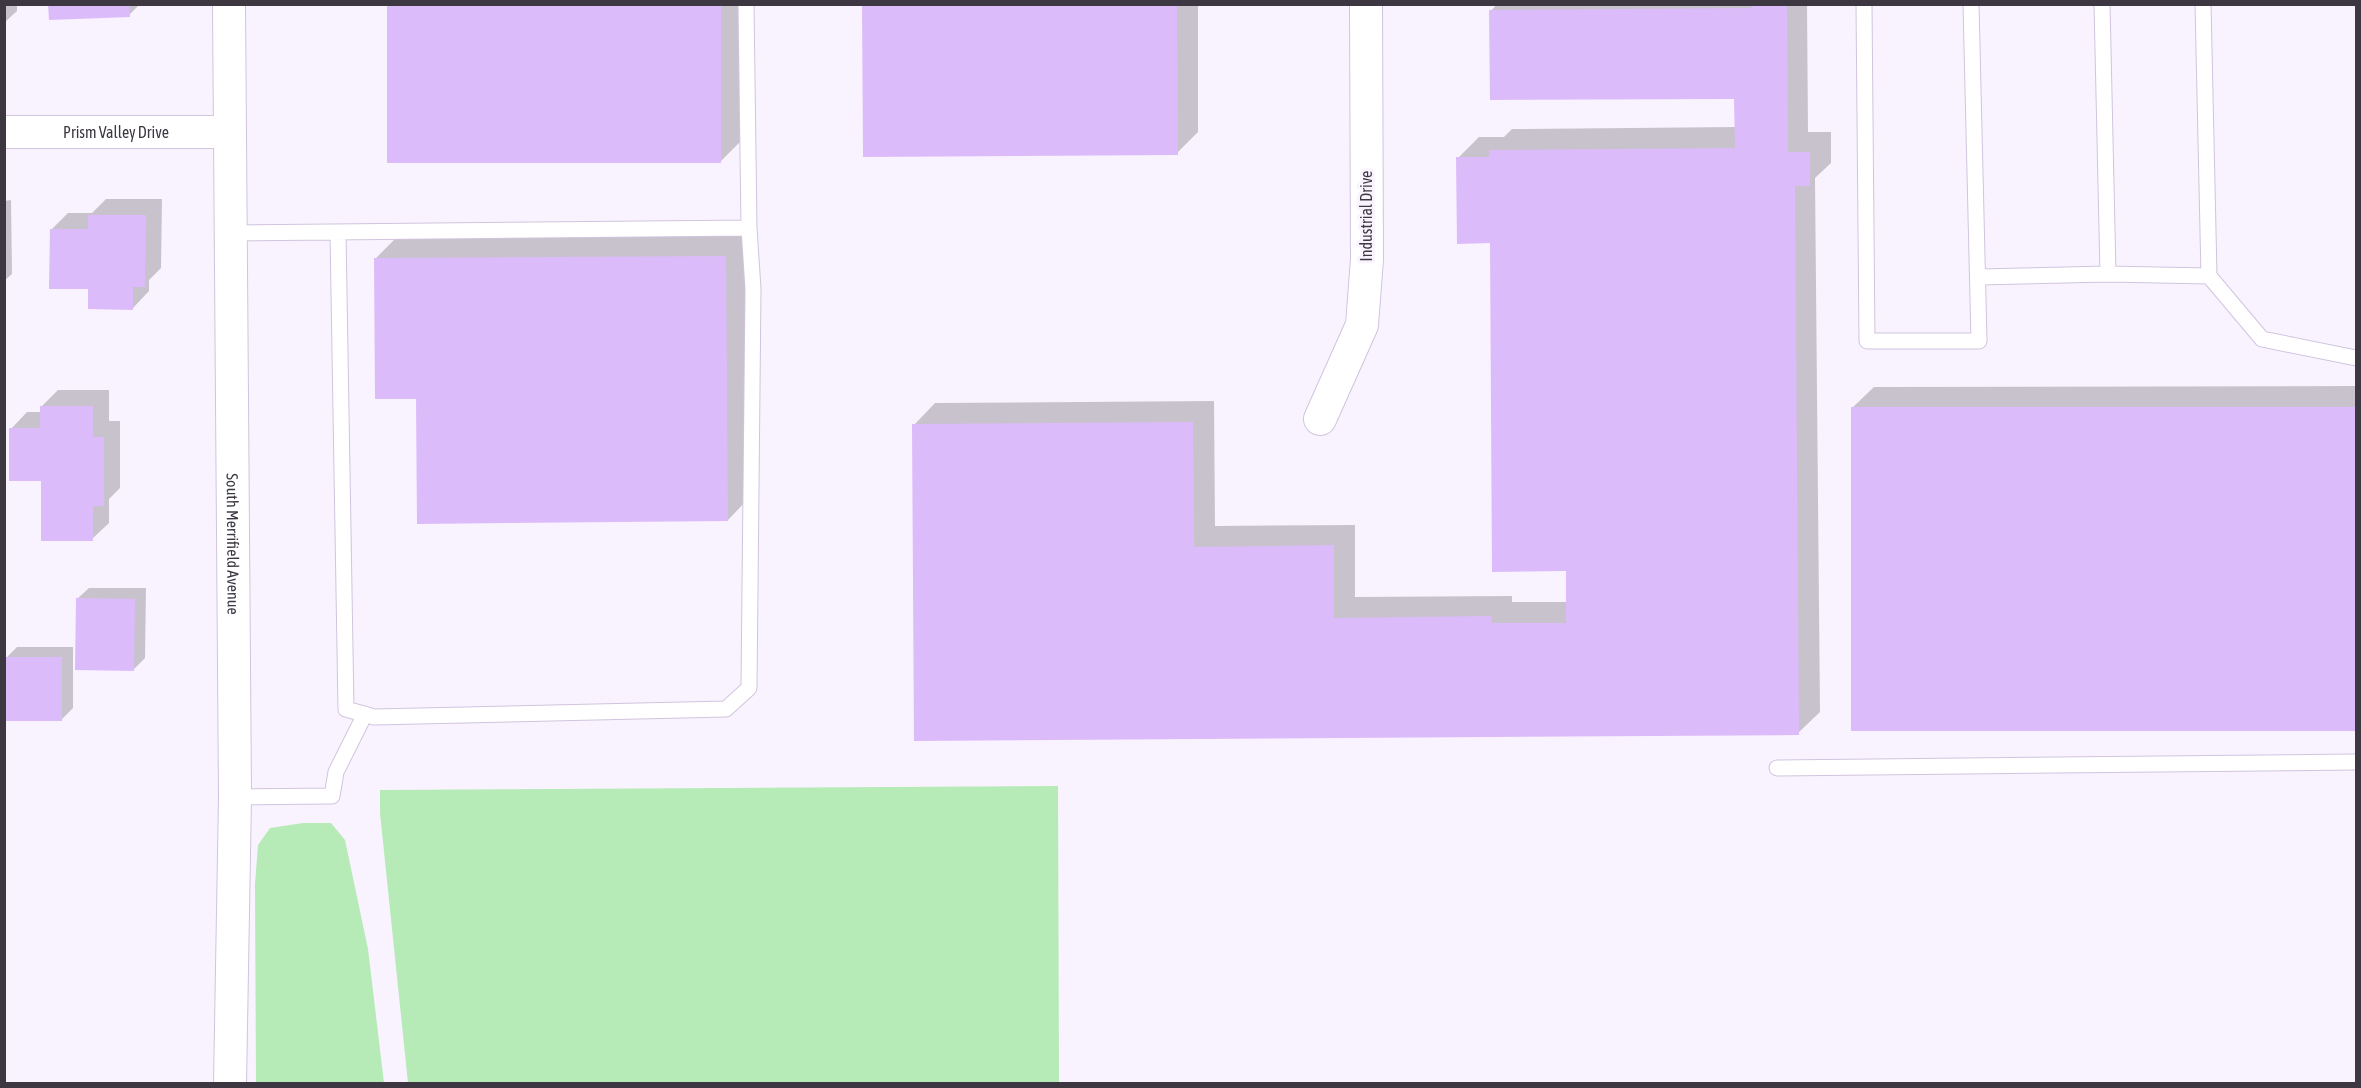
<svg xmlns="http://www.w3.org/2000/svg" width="2361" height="1088" font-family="'Asap Condensed',sans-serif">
<rect width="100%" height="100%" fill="#f9f3ff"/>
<path fill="#b6eab7" d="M1058 786 1059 1083H408L380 813V790Z
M303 823H331L345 840 368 949 384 1083H256L255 884 258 845 270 828Z"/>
<path fill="#0003" d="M4 4H17V11L4 23Z
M50 4H140L129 15Z
M389 4H742V140L721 161Z
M864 4H1198V132L1177 153Z
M1497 4H1807L1808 132H1831V163L1815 178 1820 712 1798 733 915 740 914 425 935 403 1214 401 1215 526 1355 525V597L1512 596V602H1567V569L1491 242 1458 158 1479 137H1504L1512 129 1736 127V97L1491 11Z
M106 199H162L161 268 149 280V291L133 308 90 288 51 230 68 213H92Z
M11 200 12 274 4 281V201Z
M747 235 749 498 728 520 418 398 375 259 396 238Z
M2356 386V729L1853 730 1852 408 1874 387Z
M58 390H109V421H120V488L109 499V523L92 539 43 480 11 429 27 412H41V407Z
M89 588H146L145 658 134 669 77 599Z
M17 647H73V708L62 719 6 658Z"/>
<path fill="#dcbbfa" d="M48 4H129L130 17 49 20Z
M387 4H721V163H387Z
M862 4H1177L1178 155 863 157Z
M1752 4H1787L1788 152H1810V186H1795L1799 735 914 741 912 424 1193 422 1194 547 1334 545V618L1491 616 1492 623H1566V571L1492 572 1490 243 1457 244 1456 157H1489V150L1735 148 1734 99 1490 100 1489 10 1752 8Z
M88 215H146L145 287H133V310L88 309V289H49L50 229H88Z
M726 256 728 521 417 524 416 399H375L374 258Z
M40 406H93V437H104V506H93V541H41V481H9V428H40Z
M1851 407H2356V731H1851Z
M76 598 135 599 134 671 75 670Z
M4 657H62V721H4Z"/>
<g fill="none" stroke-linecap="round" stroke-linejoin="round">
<defs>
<path id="lane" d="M746 4 749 228
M1864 4 1867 341H1979L1971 4
M2203 4 2209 276
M232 233 749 228 753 289 749 688 726 709 374 717 346 709 338 233
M2108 274 2209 276 2262 339 2356 358
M1979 277 2108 274 2102 4
M1777 768 2356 762
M235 797 332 796 336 772 365 714"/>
<g id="street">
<path id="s1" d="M229 4 235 797 230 1084"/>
<path id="s2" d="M4 132H230"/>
<path d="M1320 419 1362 325 1367 259 1366 4"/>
</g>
</defs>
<use href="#lane" stroke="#d1c4de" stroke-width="17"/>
<use href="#street" stroke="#d1c4de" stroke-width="34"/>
<use href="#lane" stroke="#fff" stroke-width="15"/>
<use href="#street" stroke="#fff" stroke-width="32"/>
</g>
<g text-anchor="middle" stroke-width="6" stroke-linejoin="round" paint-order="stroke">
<g font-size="16" fill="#3d3742" stroke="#f9f3ff">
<text dy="6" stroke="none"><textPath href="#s2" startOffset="112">Prism Valley Drive</textPath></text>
<text transform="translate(1366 216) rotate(-90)" y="6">Industrial Drive</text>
<text dy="6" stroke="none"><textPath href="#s1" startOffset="540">South Merrifield Avenue</textPath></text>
</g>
</g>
<rect width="2361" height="1088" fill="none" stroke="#3d3742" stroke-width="12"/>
</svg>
